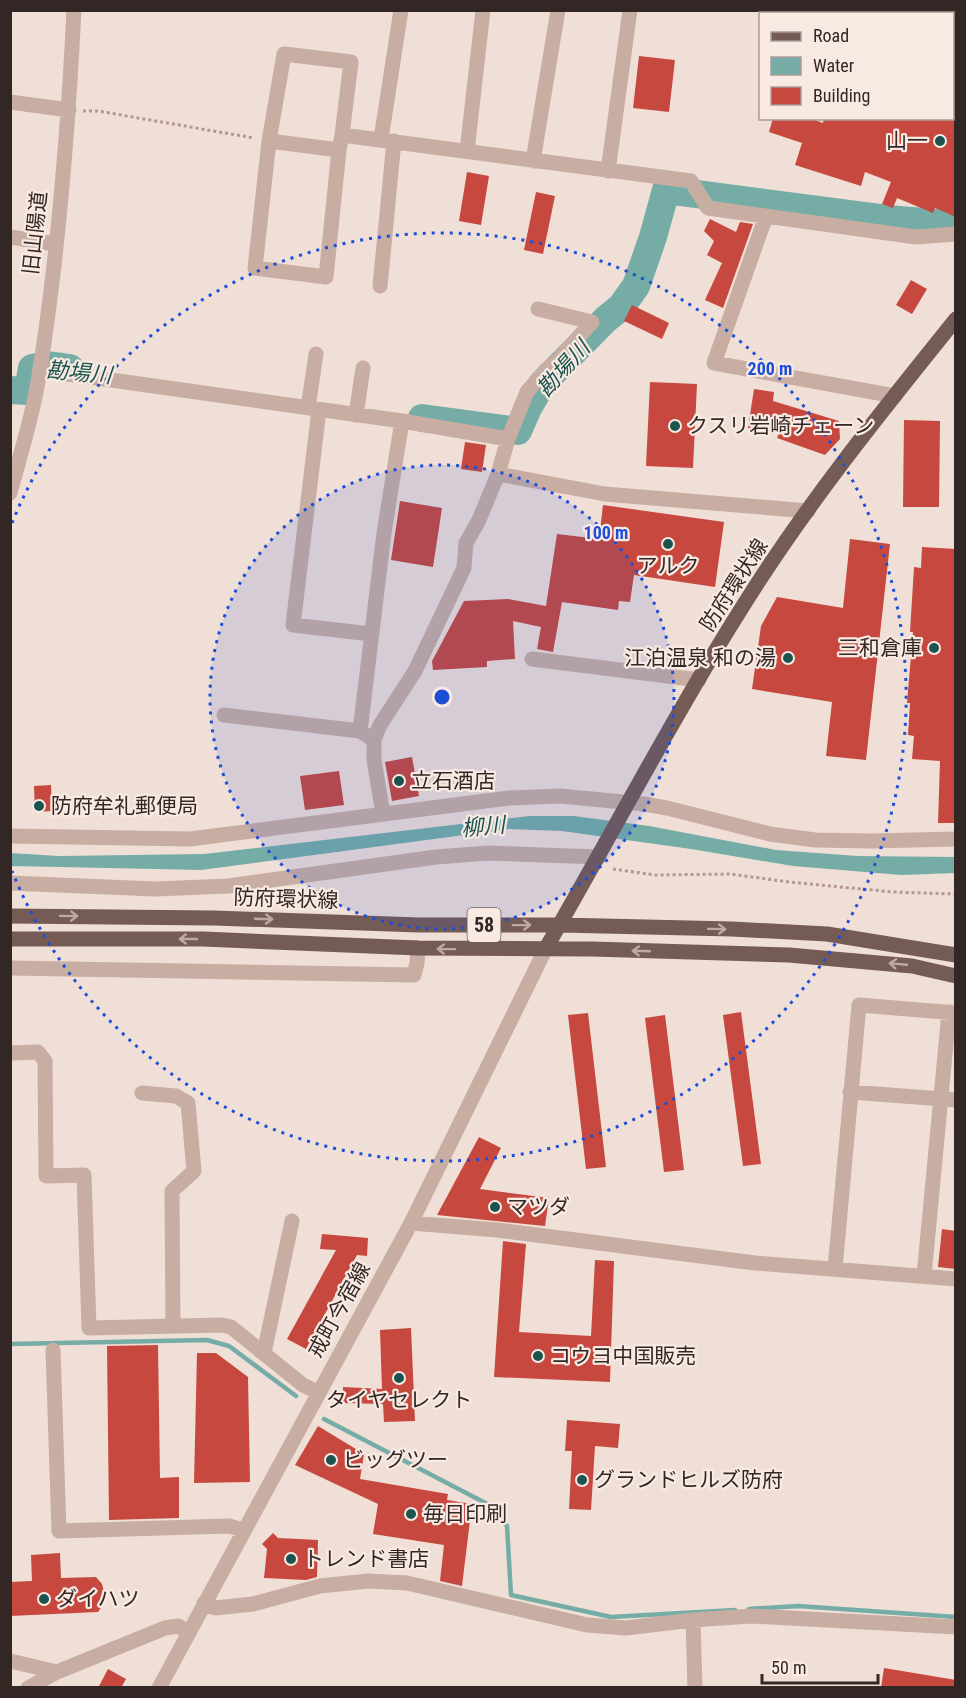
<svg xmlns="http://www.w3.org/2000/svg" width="966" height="1698" font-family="'Roboto Condensed','Noto Sans JP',sans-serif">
<rect width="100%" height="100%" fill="#f0dfd6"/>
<path fill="#75ada6" d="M530 816H574L649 826 776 850 858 856 955 857 956 873 901 875 793 866 691 849 562 831 509 829 201 870 11 866 10 853 59 856 204 854Z"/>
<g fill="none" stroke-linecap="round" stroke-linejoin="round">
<path stroke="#75ada6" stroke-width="4.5" d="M10 1344 207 1340 229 1346 296 1396
M324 1419 495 1508 507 1526 511 1595 611 1617 735 1610
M749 1609 798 1606 956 1617"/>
<path stroke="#75ada6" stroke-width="28" d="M10 390 28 391 32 368 48 365 70 368
M422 418 518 431 528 408 542 384 606 319 621 307 636 286 653 237 666 190 887 219 936 223 956 221"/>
</g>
<path fill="#c6483e" d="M639 56 675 60 669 112 633 108Z
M773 118H809L823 123 824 118H956V217L935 208 933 213 897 198 893 208 882 204 891 182 865 172 861 186 795 165 802 143 769 132Z
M467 172 489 176 481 225 459 221Z
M536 192 555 196 543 254 524 250Z
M710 219 736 232 740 222 753 224 723 308 705 300 722 263 707 255 714 241 704 231Z
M911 280 927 289 912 314 896 305Z
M632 305 669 323 662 339 624 321Z
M650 382 697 384 693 468 646 466Z
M754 389 774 392 773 401 839 421 840 439 825 455 777 438 779 433 748 428Z
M904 420 940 421 939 507H903Z
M465 442 486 445 482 472 461 469Z
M400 501 442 508 433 567 391 560Z
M603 505 724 522 715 587 634 575 630 602 619 601 618 610 562 602 553 652 537 649 541 627 513 621 515 659 487 661V667L433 670 432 661 464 601 508 599 546 606 557 534 599 539Z
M850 539 890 544 866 760 826 756 832 702 752 689 761 626 777 597 843 608Z
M922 547 956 549V823H938L940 761 912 759 914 736 908 735 910 703H907L913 632H910L914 567 921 568Z
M412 757 419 796 392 801 385 762Z
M339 771 344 805 305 810 300 776Z
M51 785 52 811 35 812 34 786Z
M741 1012 761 1164 743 1166 723 1015Z
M588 1013 606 1167 586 1169 568 1015Z
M665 1015 684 1170 664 1172 645 1018Z
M479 1137 501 1148 480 1189 549 1198 545 1226 437 1215Z
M942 1229 956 1231V1269L938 1267Z
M322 1234 368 1238 367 1256 357 1255 306 1349 287 1339 336 1250 320 1249Z
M503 1241 526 1244 519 1332 591 1336 595 1260 614 1261 610 1382 494 1377Z
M411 1328 415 1421 384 1422 383 1404 343 1403V1387L382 1389 380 1330Z
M158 1345 160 1478 179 1477V1518L109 1520 107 1346Z
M197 1353H216L248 1377 250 1482 194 1483Z
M567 1420 620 1424 618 1448 595 1446 591 1510 569 1509 572 1451H565Z
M318 1426 364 1454 360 1479 448 1494 447 1500 472 1504 462 1586 440 1581 444 1545 373 1534 378 1504 295 1465Z
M273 1533 278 1538 318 1540 317 1577 306 1580 264 1578 267 1549 262 1544Z
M60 1553 61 1578 96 1577 102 1584 105 1595 104 1603 98 1612 10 1616V1582L32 1581 31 1555Z
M884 1668 956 1680V1688H881Z
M108 1669 126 1679 121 1688H98Z"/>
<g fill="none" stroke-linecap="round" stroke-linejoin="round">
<path stroke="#b4978d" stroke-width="3" stroke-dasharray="3 3" stroke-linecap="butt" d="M83 111H98L254 138
M613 869 655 875 730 874 789 882 893 892 956 894"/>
<path stroke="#c8ada2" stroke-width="15" d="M284 54 351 62 342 135 339 150 326 277 255 268 269 141Z
M10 102 69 110
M342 135 691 181 708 208 916 237 956 234
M381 139 401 10
M269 141 339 150
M467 151 483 10
M533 161 558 10
M608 171 630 10
M766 216 714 363 895 396
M10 237 55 244
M380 286 394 141
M40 370 402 421 508 439
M308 408 316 354
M319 410 293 625 371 634
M356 415 363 368
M498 474 605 494 808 511
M10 493C21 452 34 411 40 369 59 250 68 130 74 10
M532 659 699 680
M224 715 360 731 374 740V760L383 814
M360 731 384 533 402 421
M374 740 380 725 415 671 464 568 466 543 479 520 498 474 508 439 527 392 546 370 558 360 592 322 538 309
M10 836 190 839 509 798 560 796 644 804 667 808 770 834 815 840 871 841 956 839
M10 883 155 889 228 886 436 857 488 853 599 857
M10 968 414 975 417 963 418 948
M10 1053 38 1052 45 1061 46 1176 84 1175 89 1328 222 1325 231 1327 303 1385 317 1392
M850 1092 956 1100
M142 1093 176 1096 188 1103 194 1171 172 1191 173 1326
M411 1223 497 1230 755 1263 956 1279
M835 1269 859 1005 956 1013
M924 1276 949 1012
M53 1350 59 1531 229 1526 243 1530
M264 1353 292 1221
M204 1603 215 1608 253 1604 320 1586 368 1581 407 1583 587 1625 626 1628 693 1620 751 1616 956 1627
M693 1620 695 1688
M10 1661 57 1672
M28 1688 57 1672 165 1628 178 1626 188 1632
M159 1688 411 1223 546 948"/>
<path stroke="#755b55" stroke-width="15" d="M10 916 214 918 419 925H560L732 929 827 934 956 955
M10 939H203L418 948 592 949 789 955 912 966 956 976
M546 948C612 834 673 717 743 606 806 505 881 412 956 319"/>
</g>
<defs><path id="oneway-shaft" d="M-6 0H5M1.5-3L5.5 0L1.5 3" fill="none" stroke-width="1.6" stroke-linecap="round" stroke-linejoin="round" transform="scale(1.5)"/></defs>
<g stroke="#bdaaa3">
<use href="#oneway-shaft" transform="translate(69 916) rotate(1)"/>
<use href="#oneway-shaft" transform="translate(264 919) rotate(2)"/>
<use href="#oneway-shaft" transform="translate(522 925) rotate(-1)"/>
<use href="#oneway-shaft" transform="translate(717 929) rotate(1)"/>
<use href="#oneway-shaft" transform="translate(188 939) rotate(-180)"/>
<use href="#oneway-shaft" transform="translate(446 949) rotate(-179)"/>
<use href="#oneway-shaft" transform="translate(641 951) rotate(-178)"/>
<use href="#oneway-shaft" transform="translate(898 964) rotate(-175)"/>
</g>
<circle cx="442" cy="697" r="232" fill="#1d4ed8" fill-opacity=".12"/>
<g fill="none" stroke="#1d4ed8" stroke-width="3" stroke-dasharray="3 6">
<circle cx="442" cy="697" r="232"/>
<path d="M12 523A464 464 0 1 1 12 871"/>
</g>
<g fill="#1b544e" stroke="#f8eae2" stroke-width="2">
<circle cx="940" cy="141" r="6"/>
<circle cx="675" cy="426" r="6"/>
<circle cx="668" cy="544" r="6"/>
<circle cx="934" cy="648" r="6"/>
<circle cx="788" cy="658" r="6"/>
<circle cx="399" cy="781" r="6"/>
<circle cx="39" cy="806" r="6"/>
<circle cx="495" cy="1207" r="6"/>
<circle cx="538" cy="1356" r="6"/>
<circle cx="399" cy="1378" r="6"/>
<circle cx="331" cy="1460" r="6"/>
<circle cx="582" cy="1480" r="6"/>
<circle cx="411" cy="1514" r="6"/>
<circle cx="291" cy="1559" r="6"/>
<circle cx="44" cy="1599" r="6"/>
</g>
<g text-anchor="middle" stroke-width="4.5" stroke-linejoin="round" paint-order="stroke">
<rect fill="#f8eae2" stroke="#6e625e" stroke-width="1.5" x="467.5" y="908" width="33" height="34" rx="4.5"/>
<g font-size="20" font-weight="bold" fill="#332725">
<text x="484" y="932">58</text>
</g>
<g font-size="21" fill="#332725" stroke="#f8eae2" text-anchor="start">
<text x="928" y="148" text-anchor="end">山一</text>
<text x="687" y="433">クスリ岩崎チェーン</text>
<text x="668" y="573" text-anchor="middle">アルク</text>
<text x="922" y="655" text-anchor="end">三和倉庫</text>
<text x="776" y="665" text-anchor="end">江泊温泉 和の湯</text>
<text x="411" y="788">立石酒店</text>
<text x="51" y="813">防府牟礼郵便局</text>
<text x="507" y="1214">マツダ</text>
<text x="550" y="1363">コウヨ中国販売</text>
<text x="399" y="1407" text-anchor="middle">タイヤセレクト</text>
<text x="343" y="1467">ビッグツー</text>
<text x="594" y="1487">グランドヒルズ防府</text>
<text x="423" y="1521">毎日印刷</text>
<text x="303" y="1566">トレンド書店</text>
<text x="56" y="1606">ダイハツ</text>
</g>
<g font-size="21" fill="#332725" stroke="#f8eae2">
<text transform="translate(35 233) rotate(-84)" y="7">旧山陽道</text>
<text transform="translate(734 585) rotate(-57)" y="7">防府環状線</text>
<text transform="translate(286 899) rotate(2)" y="7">防府環状線</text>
<text transform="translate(339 1310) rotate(-61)" y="7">戒町今宿線</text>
</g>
<g font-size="22" font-style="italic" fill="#1b544e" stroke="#f8eae2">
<text transform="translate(563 368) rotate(-48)" y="8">勘場川</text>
<text transform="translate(79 372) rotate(5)" y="8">勘場川</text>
<text transform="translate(483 826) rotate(-5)" y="8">柳川</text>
</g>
</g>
<circle cx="442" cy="697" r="9" fill="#1d4ed8" stroke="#f8eae2" stroke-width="3"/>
<g font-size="18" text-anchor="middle" font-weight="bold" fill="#1d4ed8" stroke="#f8eae2" stroke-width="4.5" stroke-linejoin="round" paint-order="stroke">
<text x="770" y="375">200 m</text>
<text x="606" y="539">100 m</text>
</g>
<rect width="966" height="1698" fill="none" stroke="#332725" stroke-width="24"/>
<rect x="759" y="12" width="195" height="108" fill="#f8eae2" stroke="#a99c96" stroke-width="1.5"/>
<rect x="771" y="32" width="30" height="9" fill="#755b55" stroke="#a99c96" stroke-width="1.5"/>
<text x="813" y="42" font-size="18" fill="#332725">Road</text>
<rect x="771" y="57" width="30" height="18" fill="#75ada6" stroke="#a99c96" stroke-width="1.5"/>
<text x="813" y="72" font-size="18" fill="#332725">Water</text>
<rect x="771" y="87" width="30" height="18" fill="#c6483e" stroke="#a99c96" stroke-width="1.5"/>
<text x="813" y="102" font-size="18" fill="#332725">Building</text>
<path d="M762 1674v9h116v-9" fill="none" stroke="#332725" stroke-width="3"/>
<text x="771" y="1674" font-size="18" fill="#332725" stroke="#f8eae2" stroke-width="4.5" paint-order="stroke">50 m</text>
</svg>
